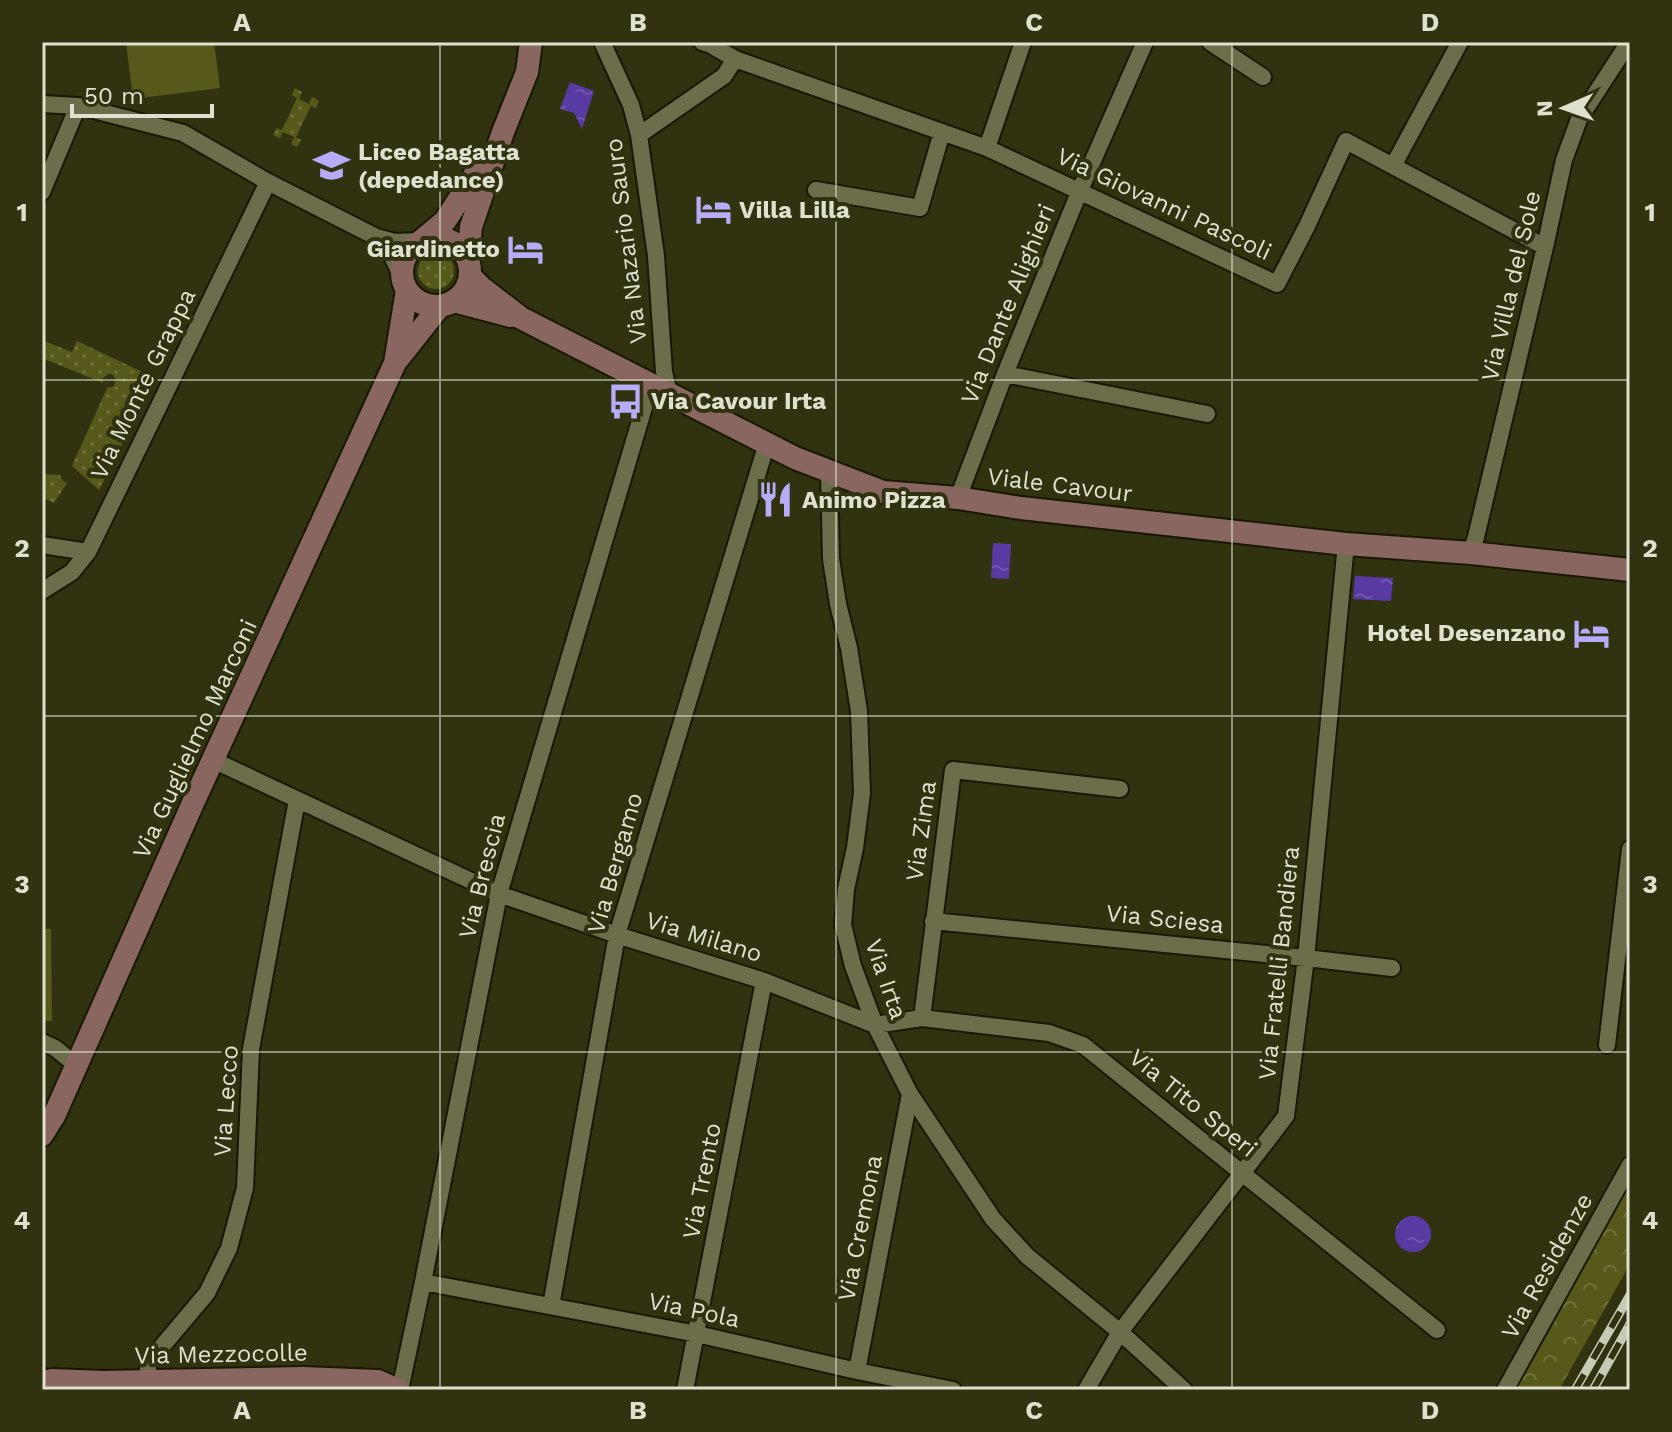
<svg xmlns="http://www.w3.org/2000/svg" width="1672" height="1432" font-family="'Work Sans',sans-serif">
<defs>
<pattern id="grass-dots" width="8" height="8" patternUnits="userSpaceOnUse" patternTransform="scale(2)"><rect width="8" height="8" fill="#565919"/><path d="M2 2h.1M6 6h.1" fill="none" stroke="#6e7139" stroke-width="1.8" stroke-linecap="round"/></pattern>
<pattern id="forest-crowns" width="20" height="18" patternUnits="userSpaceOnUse" patternTransform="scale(2)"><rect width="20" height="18" fill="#565919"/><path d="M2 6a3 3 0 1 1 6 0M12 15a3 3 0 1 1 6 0" fill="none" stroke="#6e7139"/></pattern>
<pattern id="water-ripples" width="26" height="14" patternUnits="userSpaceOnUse" patternTransform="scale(2)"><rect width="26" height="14" fill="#583aa3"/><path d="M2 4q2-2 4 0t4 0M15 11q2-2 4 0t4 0" fill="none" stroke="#7056af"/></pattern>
</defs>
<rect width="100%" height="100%" fill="#303210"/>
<path fill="url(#grass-dots)" d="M295 88 302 92 299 99 309 104 312 97 319 101 316 108 311 106 296 137 301 140 297 147 291 144 294 137 283 132 280 138 273 135 277 128 282 130 297 98 292 95Z
M418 271a18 18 0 1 1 36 0a18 18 0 1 1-36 0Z
M42 340 72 352 77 341 155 378 99 490 72 466 107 388 114 386 116 379 112 374H108L103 378V383L42 358Z
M42 474 60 475 62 480 67 483 54 503 45 499 42 504Z"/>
<path fill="url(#forest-crowns)" d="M1630 1184V1264L1559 1390H1515Z"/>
<path fill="#565919" d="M126 42H214L220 88 133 99Z
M42 929H51L52 1021H42Z"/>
<path fill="url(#water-ripples)" d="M570 82 594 91 582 129 574 113 560 109Z
M993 543 1011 544 1009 579 991 578Z
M1355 576 1393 578 1391 601 1353 599Z
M1395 1234a18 18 0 1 1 36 0a18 18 0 1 1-36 0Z"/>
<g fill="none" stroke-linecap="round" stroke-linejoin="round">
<defs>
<path id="street" d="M602 42 631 105 639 135 656 256 664 372 669 393
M702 42 711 45 735 59 987 148 1277 284 1307 226 1346 141 1545 247
M1210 42 1263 77
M42 104 78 106 183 133 268 182 376 237 395 242 421 241
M639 135 724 76 735 59
M987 148 1023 42
M1393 166 1460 42
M816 190 920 208 942 132
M42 192 78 106
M376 237 389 250 403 279
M1005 374 1207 414
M829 471 831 559 838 604 849 648 859 711 862 793 855 848 846 889 843 925 853 966 875 1025 910 1094 993 1219 1027 1256 1120 1332 1184 1390
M958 498 1005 374 1080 190 1145 42
M42 545 88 552
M1471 553 1476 537 1545 247 1564 160 1579 119 1629 42
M42 591 72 572 88 552 268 182
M213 760 499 894 617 935 764 981 875 1025 922 1018 1049 1033 1083 1045 1437 1330
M933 921 1306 958 1392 968
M922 1018 953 770 1120 789
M42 1042 55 1048 76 1065
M1607 1045 1630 849
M423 1282 697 1334 857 1371 953 1390
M551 1306 617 935 767 443
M857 1371 910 1094
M148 1380V1363L207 1293 229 1248 245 1188 251 1049 297 800
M400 1390 423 1282 499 894 651 384
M685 1390 764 981
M1086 1390 1120 1332 1286 1116 1306 958 1346 544
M1505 1390 1630 1165"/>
<path id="secondary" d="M402 272a34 34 0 1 1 68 0a34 34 0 1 1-68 0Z
M421 241 445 221 485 159
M468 259 471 227 503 132 527 72 531 42
M470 276 482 288 521 318 795 458 883 492 958 498 1021 508 1346 544 1471 553 1630 570
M454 301 511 316
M398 359 440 306
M42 1135 54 1116 193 803 395 363 407 290
M42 1382 52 1380 103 1382 303 1378 378 1381 398 1390"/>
</defs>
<use href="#street" stroke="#181900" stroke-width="20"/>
<use href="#secondary" stroke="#181900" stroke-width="26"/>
<use href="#street" stroke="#6c6e4b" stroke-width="16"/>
<use href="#secondary" stroke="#8a6660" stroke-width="22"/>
<defs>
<path id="rail" d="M1575 1390 1630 1295
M1593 1390 1630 1324"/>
</defs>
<use href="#rail" stroke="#c8cab5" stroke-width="9"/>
<use href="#rail" stroke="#303210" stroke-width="6" stroke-dasharray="18" stroke-linecap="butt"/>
</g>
<path fill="none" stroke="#dfe1ce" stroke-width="2" stroke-opacity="0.55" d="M440 42V1390M836 42V1390M1232 42V1390M42 380H1630M42 716H1630M42 1052H1630"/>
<defs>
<symbol id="school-bare" viewBox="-9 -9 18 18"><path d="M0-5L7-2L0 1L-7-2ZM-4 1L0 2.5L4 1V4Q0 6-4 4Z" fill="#b8abf7" stroke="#303210" stroke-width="2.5" paint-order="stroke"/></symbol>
<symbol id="hotel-bare" viewBox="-9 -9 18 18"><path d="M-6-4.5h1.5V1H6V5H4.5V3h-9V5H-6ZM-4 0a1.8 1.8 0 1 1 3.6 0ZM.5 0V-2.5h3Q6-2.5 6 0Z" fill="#b8abf7" stroke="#303210" stroke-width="2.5" paint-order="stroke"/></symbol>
<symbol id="bus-bare" viewBox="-9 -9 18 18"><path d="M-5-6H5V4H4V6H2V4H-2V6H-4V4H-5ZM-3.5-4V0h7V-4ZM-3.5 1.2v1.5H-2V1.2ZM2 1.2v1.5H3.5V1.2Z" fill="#b8abf7" stroke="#303210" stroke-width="2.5" paint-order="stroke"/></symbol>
<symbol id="restaurant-bare" viewBox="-9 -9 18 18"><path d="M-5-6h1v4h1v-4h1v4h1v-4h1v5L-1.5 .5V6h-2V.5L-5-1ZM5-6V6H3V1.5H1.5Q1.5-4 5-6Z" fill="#b8abf7" stroke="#303210" stroke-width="2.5" paint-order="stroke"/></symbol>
</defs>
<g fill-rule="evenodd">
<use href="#school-bare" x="306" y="140" width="51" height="51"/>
<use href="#hotel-bare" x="688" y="184" width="51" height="51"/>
<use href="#hotel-bare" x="500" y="224" width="51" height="51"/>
<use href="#bus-bare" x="600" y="376" width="51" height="51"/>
<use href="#restaurant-bare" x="750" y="474" width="51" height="51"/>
<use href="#hotel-bare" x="1566" y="608" width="51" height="51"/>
</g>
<g text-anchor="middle" stroke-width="8" stroke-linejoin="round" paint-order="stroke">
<g font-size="24" font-weight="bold" fill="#dfe1ce" stroke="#303210" text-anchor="start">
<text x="358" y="160">Liceo Bagatta<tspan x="358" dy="28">(depedance)</tspan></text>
<text x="739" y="218">Villa Lilla</text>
<text x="500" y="257" text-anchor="end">Giardinetto</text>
<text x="651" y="409">Via Cavour Irta</text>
<text x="802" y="508">Animo Pizza</text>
<text x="1566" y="641" text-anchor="end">Hotel Desenzano</text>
</g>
<g font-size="24" fill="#dfe1ce" stroke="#303210">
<text transform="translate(1164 204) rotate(25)" y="8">Via Giovanni Pascoli</text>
<text transform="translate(626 241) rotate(-97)" y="8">Via Nazario Sauro</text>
<text transform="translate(1511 286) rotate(-77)" y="8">Via Villa del Sole</text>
<text transform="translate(1008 304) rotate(-68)" y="8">Via Dante Alighieri</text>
<text transform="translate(143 384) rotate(-64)" y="8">Via Monte Grappa</text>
<text transform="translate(1060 485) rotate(7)" y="8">Viale Cavour</text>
<text transform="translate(195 739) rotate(-65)" y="8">Via Guglielmo Marconi</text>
<text transform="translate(921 831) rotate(-82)" y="8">Via Zima</text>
<text transform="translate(615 863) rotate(-74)" y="8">Via Bergamo</text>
<text transform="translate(482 876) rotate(-76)" y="8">Via Brescia</text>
<text transform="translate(1165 919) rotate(6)" y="8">Via Sciesa</text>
<text transform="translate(704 937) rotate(17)" y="8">Via Milano</text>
<text transform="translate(1279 963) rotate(-84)" y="8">Via Fratelli Bandiera</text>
<text transform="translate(886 979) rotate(71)" y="8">Via Irta</text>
<text transform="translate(226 1101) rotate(-86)" y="8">Via Lecco</text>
<text transform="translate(1193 1103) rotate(39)" y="8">Via Tito Speri</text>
<text transform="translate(702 1181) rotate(-79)" y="8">Via Trento</text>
<text transform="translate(860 1228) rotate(-79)" y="8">Via Cremona</text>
<text transform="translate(1547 1266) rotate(-61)" y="8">Via Residenze</text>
<text transform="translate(694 1310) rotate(12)" y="8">Via Pola</text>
<text transform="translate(221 1354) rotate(-1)" y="8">Via Mezzocolle</text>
</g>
</g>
<rect width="1672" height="1432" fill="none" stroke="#303210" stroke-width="88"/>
<g transform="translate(1564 108) rotate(268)" stroke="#303210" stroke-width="6" paint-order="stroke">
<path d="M0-6L14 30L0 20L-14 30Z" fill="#dfe1ce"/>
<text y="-12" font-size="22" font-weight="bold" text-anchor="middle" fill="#dfe1ce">N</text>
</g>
<path d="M72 104v12h140v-12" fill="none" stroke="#dfe1ce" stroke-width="4"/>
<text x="84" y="104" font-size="24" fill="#dfe1ce" stroke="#303210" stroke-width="6" paint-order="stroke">50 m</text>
<rect x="44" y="44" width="1584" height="1344" fill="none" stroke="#dfe1ce" stroke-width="3"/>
<g font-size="26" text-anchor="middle" font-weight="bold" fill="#dfe1ce">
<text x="242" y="31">A</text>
<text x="638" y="31">B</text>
<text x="1034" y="31">C</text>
<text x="1430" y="31">D</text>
<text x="22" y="221">1</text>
<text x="1650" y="221">1</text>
<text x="22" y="557">2</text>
<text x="1650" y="557">2</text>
<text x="22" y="893">3</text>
<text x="1650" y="893">3</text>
<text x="22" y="1229">4</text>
<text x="1650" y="1229">4</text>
<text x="242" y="1419">A</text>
<text x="638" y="1419">B</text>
<text x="1034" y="1419">C</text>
<text x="1430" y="1419">D</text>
</g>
</svg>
